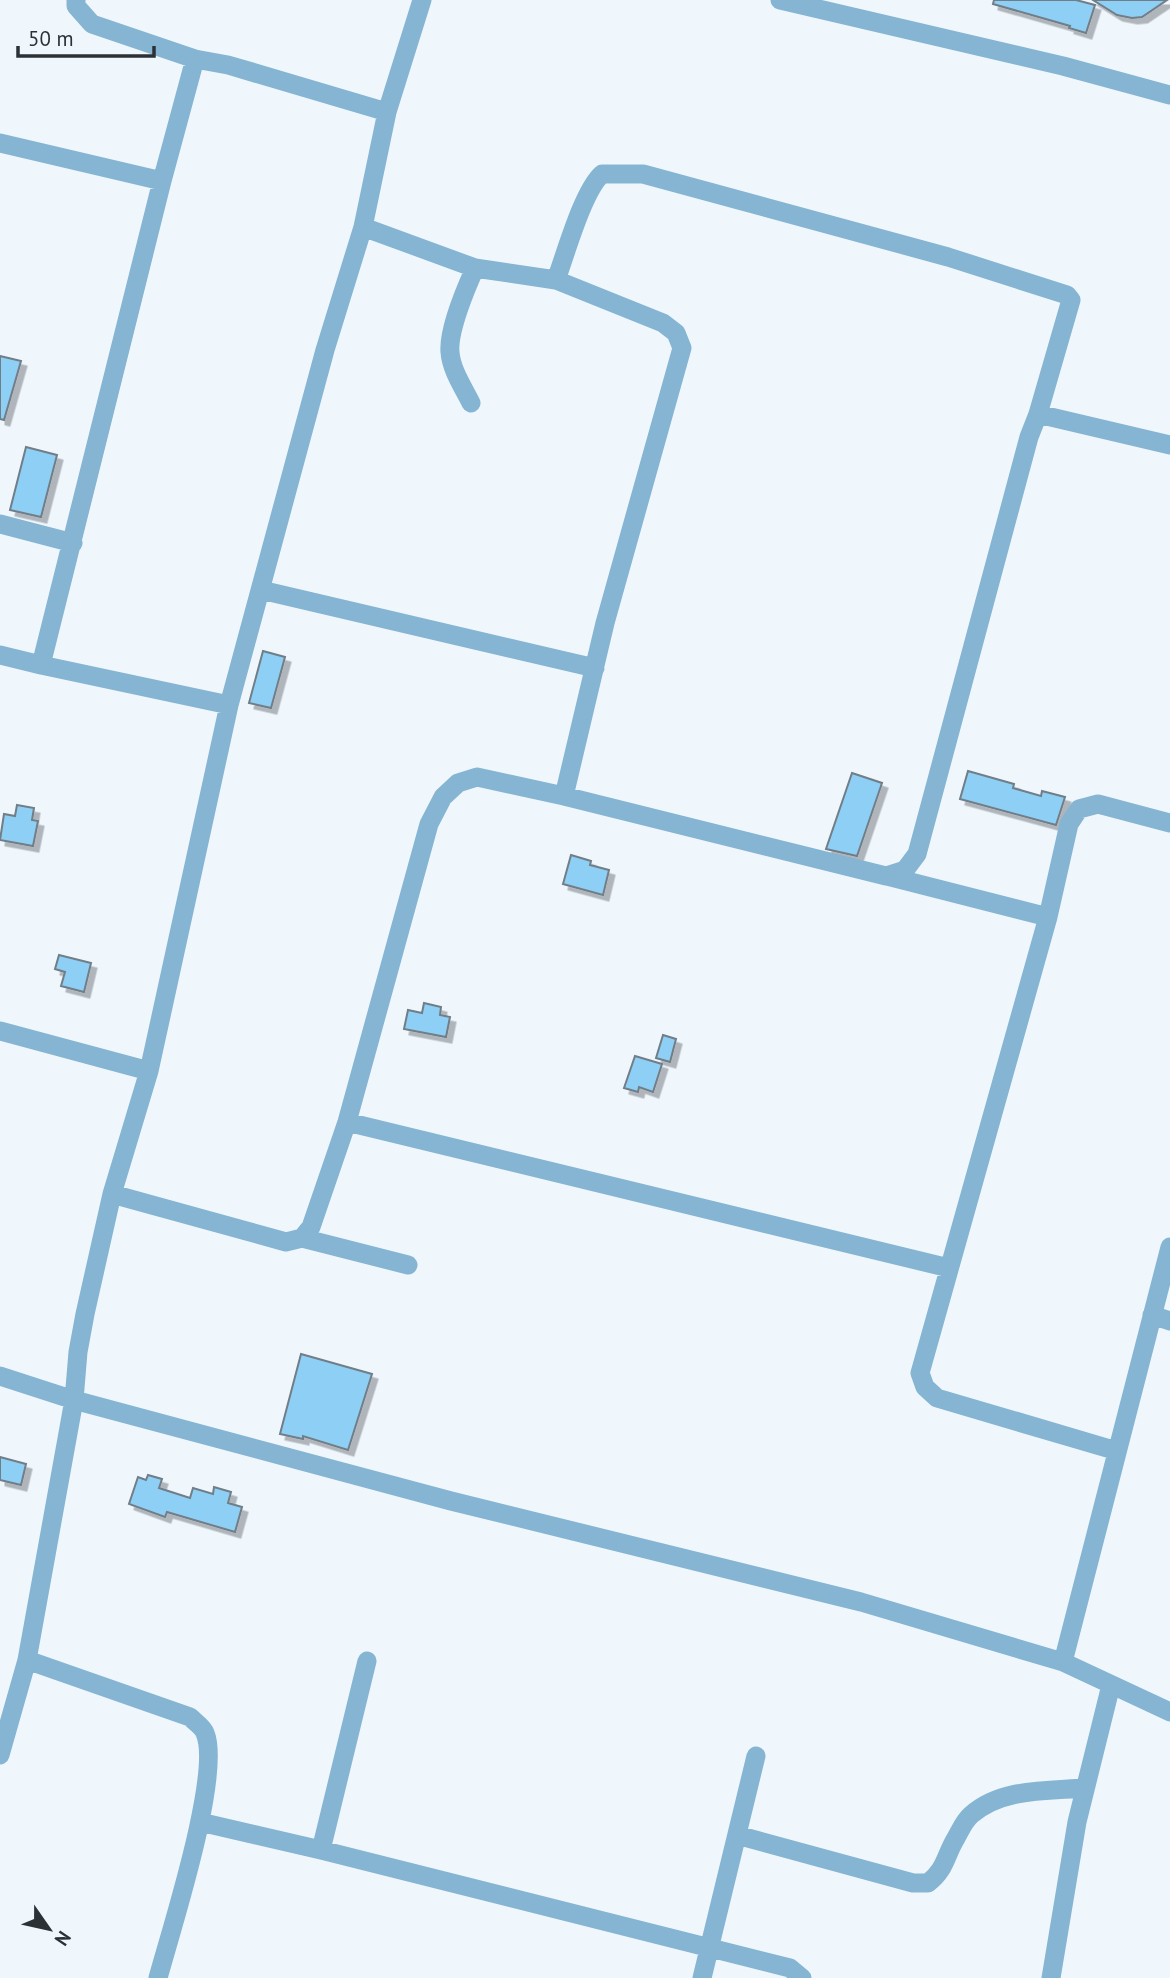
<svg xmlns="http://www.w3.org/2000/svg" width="1170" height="1978" font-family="'PT Sans',sans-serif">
<defs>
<filter id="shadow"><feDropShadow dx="5.5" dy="5.5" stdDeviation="0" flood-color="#0004"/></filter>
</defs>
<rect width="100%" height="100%" fill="#eff7fd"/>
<path fill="#8ecff6" stroke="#717e87" stroke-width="2" filter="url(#shadow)" d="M994 0H1076L1095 5 1086 33 1069 28 1070 26 993 4Z
M1093 0H1167L1142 17 1132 18 1117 15Z
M0 356 21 361 4 420 0 419Z
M26 447 57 455 41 517 10 510Z
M263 651 285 657 271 708 249 703Z
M968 771 1014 784 1013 788 1041 796 1042 791 1065 797 1056 825 960 799Z
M852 773 882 783 857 856 826 849Z
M17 805 34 808 32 820 38 821 33 846 0 840 4 814 15 816Z
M571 855 591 861 590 865 609 870 603 895 563 884Z
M59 955 91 963 84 992 61 986 65 972 55 969Z
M424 1003 441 1007 440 1015 450 1017 446 1037 404 1029 408 1010 422 1013Z
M663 1035 676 1039 670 1062 656 1058Z
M635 1056 662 1064 653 1092 639 1087 638 1092 624 1088Z
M301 1354 372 1374 348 1450 303 1436V1439L280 1434Z
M0 1457 26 1464 21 1485 0 1480Z
M148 1475 162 1479 159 1488 190 1498 193 1488 213 1494 214 1487 231 1492 228 1503 242 1507 235 1532 167 1512 165 1517 129 1504 138 1477 146 1480Z"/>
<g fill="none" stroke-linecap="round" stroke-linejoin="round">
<path stroke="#85b5d2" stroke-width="19" d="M76 0V6L92 24 195 59
M780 0 1063 66 1170 95
M0 143 162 181
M363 227 475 268 556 280 663 323 676 333 682 348 605 623 564 796
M556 280C566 253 583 191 602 174H643L948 257 1067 295 1071 300 1038 414
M471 403C463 387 451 369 450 352 448 331 466 288 475 268
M0 524 73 543
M261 590 595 668
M0 655 41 665
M229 705 41 665 162 181 195 59 228 65 387 112
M887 876 1048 917
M0 1031 149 1071
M347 1122 949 1268
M112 1194 286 1242 302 1238 311 1227 347 1122 429 824 443 797 458 783 477 777 564 796 886 876 905 870 917 854 1029 437 1038 414 1170 445
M302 1238 408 1265
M1152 1315 1170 1321
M0 1376 74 1400 451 1501 861 1602 1063 1662 1170 1712
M1117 1451 937 1398 925 1387 920 1373 1048 917 1069 824 1079 809 1098 804 1170 823
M27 1660 190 1717C195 1722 203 1727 205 1733 222 1773 171 1930 158 1978
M1063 1662 1170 1247
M0 1755 27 1660 74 1400 78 1352 85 1314 112 1194 149 1071 229 705 325 350 363 227 387 112 422 0
M200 1822 321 1850 790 1968 802 1978
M737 1835 913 1883H928C946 1869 945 1856 956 1838 960 1831 964 1821 971 1815 1001 1788 1047 1791 1085 1788
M321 1850 367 1661
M702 1978 756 1756
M1051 1978 1077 1822 1111 1685"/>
</g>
<g transform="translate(49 1929) rotate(124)" stroke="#eff7fd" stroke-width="5" paint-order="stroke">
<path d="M0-5L12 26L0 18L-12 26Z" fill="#2c3135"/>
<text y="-10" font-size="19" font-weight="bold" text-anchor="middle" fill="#2c3135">N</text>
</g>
<path d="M18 46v10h136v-10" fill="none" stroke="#2c3135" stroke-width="3.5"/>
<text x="28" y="46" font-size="21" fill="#2c3135" stroke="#eff7fd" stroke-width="5" paint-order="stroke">50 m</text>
</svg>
